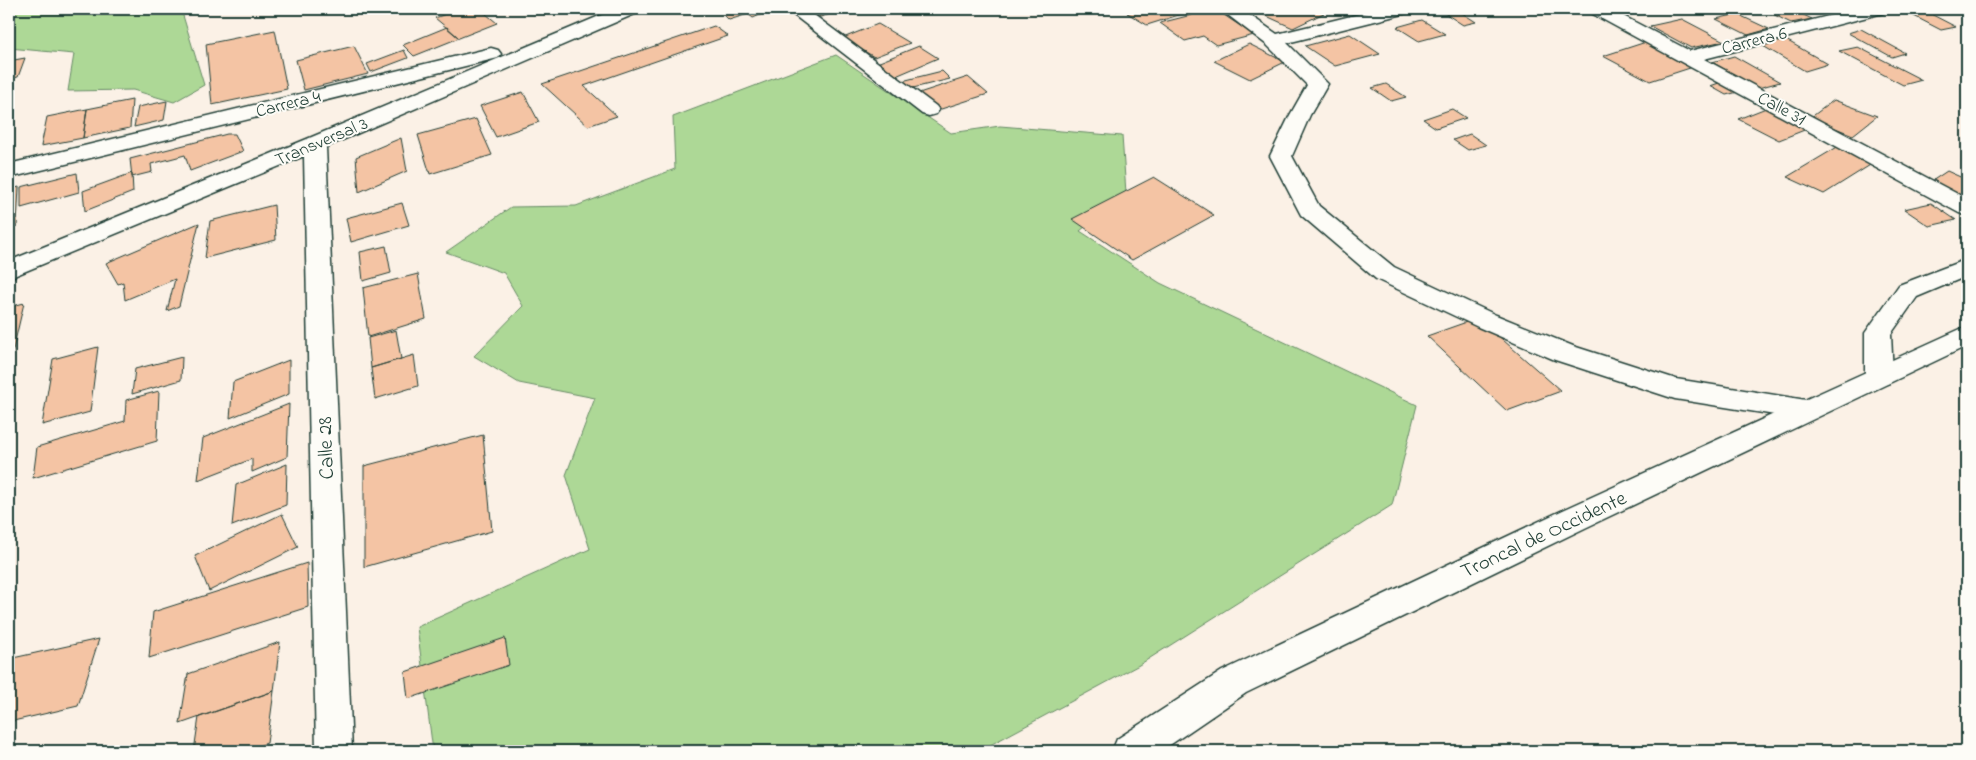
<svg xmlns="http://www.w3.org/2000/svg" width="1976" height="760" font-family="'Indie Flower',sans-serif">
<rect width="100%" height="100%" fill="#fbf1e6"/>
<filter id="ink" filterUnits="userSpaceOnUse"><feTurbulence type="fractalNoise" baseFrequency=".02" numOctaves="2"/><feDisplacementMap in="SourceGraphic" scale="10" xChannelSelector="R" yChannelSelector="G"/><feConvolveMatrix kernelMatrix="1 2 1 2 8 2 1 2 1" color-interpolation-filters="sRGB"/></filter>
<g filter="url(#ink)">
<path fill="#add896" stroke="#668a65" d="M9 9H181L204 85 174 102 133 90 68 91 74 54 9 48Z
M836 55 951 133 1000 126 1122 136 1126 193 1080 231 1160 283 1417 405 1392 505 1139 665 979 751H433L417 627 590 549 566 475 595 398 519 383 474 356 523 306 504 273 446 252 511 207 576 206 675 169 673 117Z"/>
<path fill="#f4c4a4" stroke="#1f3d34" d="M459 9H480L497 23 459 38 435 18Z
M718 9H774L753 18 748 14 729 20Z
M810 9H849L820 17Z
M1139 9H1198L1147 25 1127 13Z
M1215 9 1254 35 1216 45 1203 36 1185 41 1160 23Z
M1251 9H1313L1324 13 1293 28Z
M1456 9 1476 22 1463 25 1440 10Z
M1762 9H1791L1812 19 1791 23Z
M1927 12 1956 27 1941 30 1912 15Z
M1737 14 1769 29 1748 35 1716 19Z
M1682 19 1724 41 1691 48 1650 26Z
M1422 20 1445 34 1419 41 1397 27Z
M878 24 910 43 874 57 843 38Z
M714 26 728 36 584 86 617 116 588 126 542 84Z
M447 27 459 38 414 56 403 45Z
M1861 29 1905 53 1892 57 1848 33Z
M275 30 287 89 212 105 206 44Z
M1350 34 1380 54 1335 66 1305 46Z
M1786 40 1828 64 1805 71 1763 46Z
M1646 42 1693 67 1650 81 1603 56Z
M1249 44 1285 62 1250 79 1214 61Z
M354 46 368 74 304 90 296 60Z
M919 46 938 58 896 76 877 63Z
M1858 47 1922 80 1903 85 1839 51Z
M404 50 408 58 371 72 367 64Z
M1734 56 1780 82 1758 88 1712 62Z
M25 58 18 77 9 79V61Z
M942 71 950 79 909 89 902 81Z
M968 77 988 94 935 111 916 94Z
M1725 81 1742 91 1726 95 1710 86Z
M1386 84 1406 97 1391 101 1372 88Z
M523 92 539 122 496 137 480 106Z
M132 100 130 128 83 138 87 109Z
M1834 100 1877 116 1853 135 1810 118Z
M167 101 164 120 134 127 138 107Z
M1766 108 1807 129 1779 140 1738 119Z
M87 109 83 138 41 146 47 117Z
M1452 109 1466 118 1436 128 1423 119Z
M476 119 492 155 430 174 418 135Z
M227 134H235L243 151 190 171 185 155 151 164 152 172 132 177 130 159Z
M1470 134 1486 145 1468 150 1453 140Z
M401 138 407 171 359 192 356 157Z
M1839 146 1875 162 1824 194 1787 177Z
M1947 171 1967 180V201L1929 183Z
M77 173 79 192 21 208V187Z
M132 173 133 192 85 211 83 191Z
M1154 177 1214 215 1132 260 1072 219Z
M19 187 17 226 9 228V190Z
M402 203 409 225 351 242 346 218Z
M1931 203 1956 220 1929 226 1904 209Z
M274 205 276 240 205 258 210 221Z
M199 223 179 306 167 311 175 279 125 300 123 282 118 284 106 263Z
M386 246 391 273 363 281 360 252Z
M418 274 426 319 368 337 363 288Z
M24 303 9 367V307Z
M1478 318 1561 391 1507 411 1427 336Z
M396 330 401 359 371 368 368 338Z
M98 347 90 412 42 425 53 359Z
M414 355 418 386 375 399 371 368Z
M182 357 181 380 132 394 135 369Z
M289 360V394L230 418 233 382Z
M159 391 157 441 33 478 37 447 125 421 126 400Z
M289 404 287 457 252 472V459L198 480 203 438Z
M483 435 492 531 364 567V466Z
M287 464 286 505 232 526 236 485Z
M282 514 298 547 209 591 195 556Z
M307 563 308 607 149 658 153 612Z
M505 638 509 665 408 699 405 672Z
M99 639 78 706 9 722V671L13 658Z
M280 642 274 691 180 724 188 674Z
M274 691 267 743 244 751H194L199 717Z"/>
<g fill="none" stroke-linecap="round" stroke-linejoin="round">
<defs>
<path id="minor" d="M616 9H640L637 13 326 147 352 751H316L304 156 9 278V261L307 139Z
M786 9H806L936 106 939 110 936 114 929 116 922 114Z
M1220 9H1241L1277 34 1380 9H1410L1407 13 1287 43 1328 84 1310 115 1292 156 1319 206 1394 267 1496 315 1573 346 1676 379 1806 400 1816 403 1820 410 1816 417 1806 420 1675 399 1555 360 1478 327 1376 279 1301 215 1270 156 1290 115 1307 85 1267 45Z
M1588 9H1610L1690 51 1856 9H1886L1883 13 1704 59 1967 199V215L1959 213 1591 13Z
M491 48 498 50 501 54 498 58 9 178V164Z
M1967 259V276L1917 297 1891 334 1893 376 1889 383 1879 386 1869 383 1865 376V333L1899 285Z"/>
<path id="highway" d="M1967 326V346L1585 528 1246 693 1161 751H1112L1117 739 1222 671 1563 510Z"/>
</defs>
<use href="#minor" stroke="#1f3d34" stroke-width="3"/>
<use href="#highway" stroke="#1f3d34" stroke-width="3"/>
<use href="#minor" fill="#fdfcf7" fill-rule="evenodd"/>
<use href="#highway" fill="#fdfcf7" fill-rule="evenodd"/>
</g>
</g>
<g text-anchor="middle" stroke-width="4" stroke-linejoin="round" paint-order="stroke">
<g font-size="18" fill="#1f3d34" stroke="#fdfcf7">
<text transform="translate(1754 40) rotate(-14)" y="6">Carrera 6</text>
<text transform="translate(288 103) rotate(-14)" y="6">Carrera 4</text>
<text transform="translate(1782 108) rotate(28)" y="6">Calle 31</text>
<text transform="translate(321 141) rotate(-23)" y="6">Transversal 3</text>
</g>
<g font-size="21" fill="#1f3d34" stroke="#fdfcf7">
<text transform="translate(325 448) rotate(-92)" y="7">Calle 28</text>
<text transform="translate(1543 534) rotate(-25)" y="7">Troncal de Occidente</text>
</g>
</g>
<rect width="1976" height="760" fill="none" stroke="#fdfcf7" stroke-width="30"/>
<rect x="15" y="15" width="1946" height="730" fill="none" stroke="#1f3d34" stroke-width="2" filter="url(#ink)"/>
</svg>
